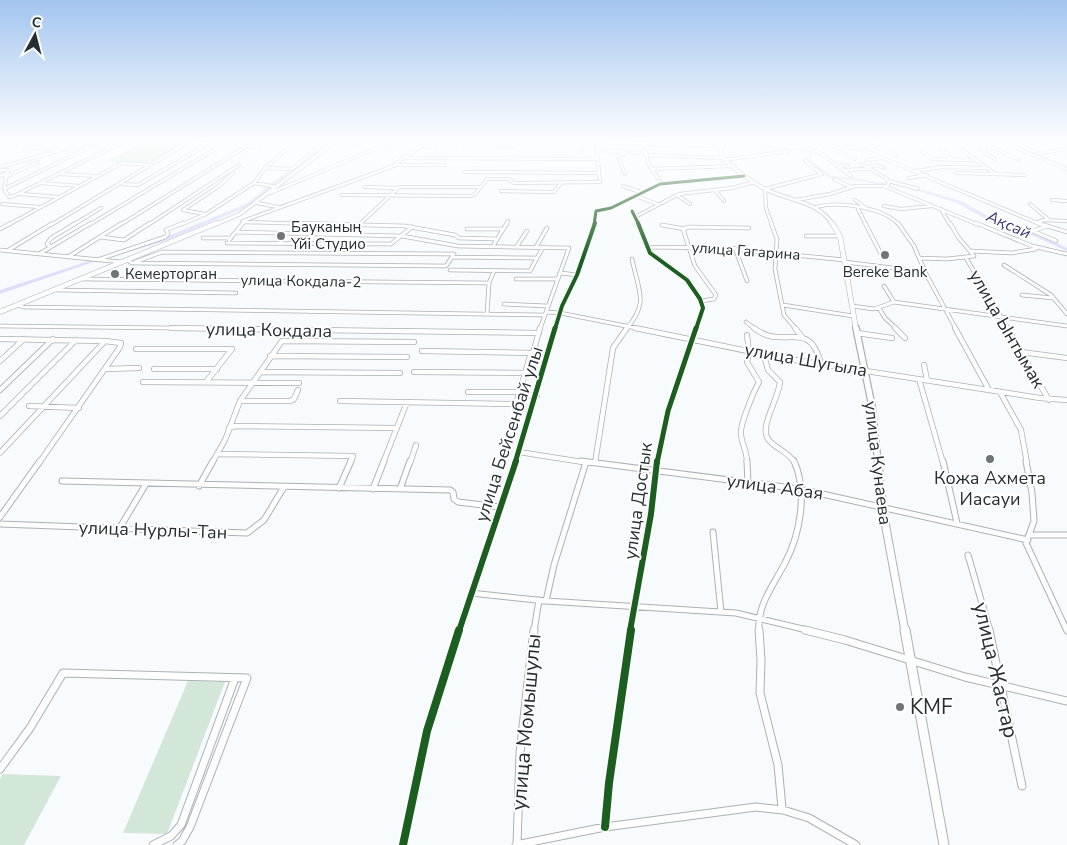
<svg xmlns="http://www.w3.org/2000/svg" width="1067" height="845" font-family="'Nunito Sans',sans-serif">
<rect width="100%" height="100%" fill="#f8fbfd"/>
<path fill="#d2e7d8" d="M148 141 183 144 147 164 105 162Z
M188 681 225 682 167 834 123 833Z
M3 774 61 776 24 845H0V779Z"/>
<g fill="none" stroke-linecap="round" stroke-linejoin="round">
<path fill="#dddffa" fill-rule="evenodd" d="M328 141H332L270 188 252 205 165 241 119 255 115 254 161 239 248 203 268 186Z
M758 141H762L767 145 811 151 814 153 810 159 831 176 860 179 874 182 900 183 961 201 988 216 1009 221 1067 248V251L1005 223 984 218 957 203 900 185 874 184 860 181 829 178 807 160 806 159 810 153 766 147Z
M92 260 96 261 0 294V290Z"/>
<defs>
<path id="minor-far4" d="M28 141 18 146 57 150
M174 141 259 147
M792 141 820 153 851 176
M815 141 855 159
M824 141 866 151 1042 225
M850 141 873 147 878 146 871 141
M981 141 1019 160
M1000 141 1067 169
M1019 141 1034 147
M582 142V151
M874 143 914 141
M643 144 649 165 662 184
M355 146 360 141
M423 146 436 147
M35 147 46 141
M494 147H513L514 142
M876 147 897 156
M571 148 573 142
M959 148 994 173
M994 148H979L995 159
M464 149 468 143
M597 150 644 153
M942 150 953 160
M624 151V154L617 155 625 174
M922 151 931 159 974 160
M1038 153 1067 149
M645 155 722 158
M408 158 597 159
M724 160 789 151
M866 160 882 158
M861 164 886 178 889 182 887 187
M396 165H445
M838 166 848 165
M0 167 94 141
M867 167 878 165 884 168
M266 168 292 169 327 141
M652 169 731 166
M0 170H8L4 189 9 197 14 196 125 141
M844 170 867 169
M917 171 941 167 985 168
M465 172 598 173
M956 173 1025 175
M61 174 96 176
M0 176 7 173
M5 177 38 162
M909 178 927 175
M834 179 851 187
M889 181 918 189
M41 183 79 186
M254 183 276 187
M122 184 138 185 208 144
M623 186 643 193
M365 187 398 188
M4 189 92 146 111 148
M715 190 724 201
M501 191 554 192 561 183
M270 193 394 141
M21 194 58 197
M342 195 471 196 475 194 487 179H509L514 183 600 182 597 150 599 142
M677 195 690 204
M636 196 657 204
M796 200 830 194 855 186H884L979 225
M855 200 866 208
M1052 200 1067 201
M257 203 278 207
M2 204 39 207
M1030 204 1049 220
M884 206 901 209 932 206
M816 207C838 201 884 207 899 225
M858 209 866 225
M941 209 950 225
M632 211 639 225
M205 214 183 210 219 186 233 173
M635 217 679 194 732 188 754 182
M243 221 391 167 428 141
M242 222 344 225
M1038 222 1044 220 1067 221
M360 224 399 187H481
M8 225 122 163 150 165
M51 225 188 142
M73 225 101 208
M89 225 222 145
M120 225 247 146
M148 225 239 165
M180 225 206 214 254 183 265 168 297 141
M242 225 244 222
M506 225 508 221
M594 225 596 211 611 208 660 184 744 176
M772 225 766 208 765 189 822 174 805 161"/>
<path id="minor-far3" d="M293 223 405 226 455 235 459 238 497 239
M638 223 650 253 687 280 700 299 703 308 696 329
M771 223 777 239 775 269 784 315 796 329
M865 223 881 254
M898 223 914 246 925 272 956 329
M976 223 1032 246 1067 254
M1038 223 1067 232
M662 225 685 229
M1047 226 1033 231 1056 241
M0 229 11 223
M467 229H503
M236 232 402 236 458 246 569 248 540 329
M806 236H840
M100 237 124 240 150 223
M203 238H231
M229 240 243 223
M227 243 391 244 412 227
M493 246 507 223
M517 246 527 231
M51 247 47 244 51 238 76 223
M536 247 547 228
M647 247 722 248 845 260
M735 248 747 281
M0 250 121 262
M7 251 53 223
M971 251 1012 253 1036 249
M39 254 91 223
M68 257 122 223
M452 257 537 258
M920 258 947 259 974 256 958 237 950 223
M966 258 1008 329
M97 260 165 237 168 234 166 230 183 223
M127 260 132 263 446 266 454 254
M135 262 162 252 454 254
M845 262 925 272
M1004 265 1051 295 1067 314
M450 270 530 271 543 247
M561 273 577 275
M83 279 489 283
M516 279H558
M884 286 894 302
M56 290 236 293
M1022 295 1053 298
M701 301 714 299 716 295 695 266 683 229 688 227 749 228
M504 304 547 306
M18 305 23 307 545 315
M783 305 853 316
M852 306 874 309 894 302 1067 326
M879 308 885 318 897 329
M546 312 560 313 641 329
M487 314 489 283 494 271
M746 322 755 329
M0 326 267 329
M555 329 562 306 577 275 595 223
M626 329C650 303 638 290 632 259"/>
<path id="minor-far2" d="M171 328 539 333
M635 328 782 358 1040 398 1067 400
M754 328C783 352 809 316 821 364
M795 328 802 337
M895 328 905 338
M955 328 989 390
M1007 328 1049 400
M857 333 892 338
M747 335 749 351 747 362 759 382C754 391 739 426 741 435 742 446 747 450 747 463
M0 339 105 341 0 453
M136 349H232L206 382
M422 351 533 353 540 328
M1021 352 1067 358
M764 355 768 370 780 382C779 398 759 427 768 439 775 449 787 450 795 463
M270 356 407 357
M0 361 24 339
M924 365 927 380
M106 369 139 368
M154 369H217
M260 372 400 373
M414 372 526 373
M919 379 943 463
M143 382 299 383
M0 390 53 339
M468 392H519
M1000 392 1021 430 1027 463
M519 394 537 396
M240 401H290L294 399 298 390
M340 401 516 404 531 353
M29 406 79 408
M0 416 76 340
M229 428 236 426 397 428
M519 452 589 463
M217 454 353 456 350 463
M39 463 120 347 121 343 105 341
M212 463 225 440 240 401 282 341 414 342
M383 463 407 402
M410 463 416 445
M515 463 555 328
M595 463 613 348 627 328
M657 463 668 411 696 328"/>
<path id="minor-far1" d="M581 461 800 489 1028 540
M747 461 748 483
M943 461 957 523
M1026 461 1032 493 1034 521 1026 543 1067 631
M62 481 450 490 453 492 454 499 458 502 500 507
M199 486 213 461
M339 488 351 461
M373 489 384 461
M400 489 410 461
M0 517 40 461
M0 524 247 533 264 520 284 487
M119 529 146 484
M713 532 721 612
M1029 535H1067
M968 555 990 631
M471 593 546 601 736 613 811 631
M546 601 554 565 586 462
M459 631 516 461
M534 631 539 600
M630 631 651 514 657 461
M759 631C757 605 773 586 785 563 800 535 808 492 794 461"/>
<path id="minor" d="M759 630 761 660 760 693 778 765 782 808
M805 630 845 640 965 677 1067 701
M989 630 1022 786
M0 769 30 728 63 673 247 678 190 827 182 841 177 845
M605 827 609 783 631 630
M153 845 171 836 181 825 235 678
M403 845 427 731 459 630
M516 845 605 827 756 807 783 810 809 818 856 845
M517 845 520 753 534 630"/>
<path id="major-far4" d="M427 141 595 142 722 146
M724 141 720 153C730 167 750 181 765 189 789 201 819 201 833 225
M214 225 240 214 336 141"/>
<path id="major-far3" d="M832 223 840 236 856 329
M0 312 217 223"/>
<path id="major-far2" d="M856 328 872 406 878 463"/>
<path id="major-far1" d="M878 461 882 506 905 631"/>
<path id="major" d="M905 630 944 845"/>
</defs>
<use href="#minor-far4" stroke="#abb1b3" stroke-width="4"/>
<use href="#minor-far3" stroke="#abb1b3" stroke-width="4.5"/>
<use href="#minor-far2" stroke="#abb1b3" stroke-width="6"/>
<use href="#minor-far1" stroke="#abb1b3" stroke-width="7"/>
<use href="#minor" stroke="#abb1b3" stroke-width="9"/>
<use href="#major-far4" stroke="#abb1b3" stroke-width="4.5"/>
<use href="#major-far3" stroke="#abb1b3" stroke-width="5.5"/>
<use href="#major-far2" stroke="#abb1b3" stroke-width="8"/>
<use href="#major-far1" stroke="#abb1b3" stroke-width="9"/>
<use href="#major" stroke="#abb1b3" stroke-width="11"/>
<use href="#minor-far4" stroke="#fefeff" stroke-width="2.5"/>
<use href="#minor-far3" stroke="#fefeff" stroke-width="3"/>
<use href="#minor-far2" stroke="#fefeff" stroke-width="4.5"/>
<use href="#minor-far1" stroke="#fefeff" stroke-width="5"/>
<use href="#minor" stroke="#fefeff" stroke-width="7"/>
<use href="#major-far4" stroke="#fefeff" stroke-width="3"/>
<use href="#major-far3" stroke="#fefeff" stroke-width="4.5"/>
<use href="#major-far2" stroke="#fefeff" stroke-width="5.5"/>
<use href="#major-far1" stroke="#fefeff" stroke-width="7"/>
<use href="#major" stroke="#fefeff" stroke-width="9"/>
<defs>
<path id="cycleway-far4" d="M632 211 639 225
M594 225 596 211 611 208 660 184 744 176"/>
<path id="cycleway-far3" d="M638 223 650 253 687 280 700 299 703 308 696 329
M555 329 562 306 577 275 595 223"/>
<path id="cycleway-far2" d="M515 463 555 328
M657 463 668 411 696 328"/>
<path id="cycleway-far1" d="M459 631 516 461
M630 631 651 514 657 461"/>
<path id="cycleway" d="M605 827 609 783 631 630
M403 845 427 731 459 630"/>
</defs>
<use href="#cycleway-far4" stroke="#fff" stroke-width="5"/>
<use href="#cycleway-far3" stroke="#fff" stroke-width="6"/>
<use href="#cycleway-far2" stroke="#fff" stroke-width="8"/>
<use href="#cycleway-far1" stroke="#fff" stroke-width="9"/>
<use href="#cycleway" stroke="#fff" stroke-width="11"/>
<use href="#cycleway-far4" stroke="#1b5e20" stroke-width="3"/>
<use href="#cycleway-far3" stroke="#1b5e20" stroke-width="4"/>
<use href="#cycleway-far2" stroke="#1b5e20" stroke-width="5"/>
<use href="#cycleway-far1" stroke="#1b5e20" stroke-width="6"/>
<use href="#cycleway" stroke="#1b5e20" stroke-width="8"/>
</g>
<linearGradient id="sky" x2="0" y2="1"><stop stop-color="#a3c5ef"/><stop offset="0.54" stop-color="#fcfdfe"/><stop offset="1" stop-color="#fcfdfe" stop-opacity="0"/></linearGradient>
<rect width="1067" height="259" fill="url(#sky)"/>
<g fill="#6f7678" stroke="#fff" stroke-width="2">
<circle cx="281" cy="236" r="5"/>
<circle cx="885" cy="255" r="5"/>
<circle cx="115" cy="274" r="5"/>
<circle cx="990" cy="459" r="5"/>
<circle cx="900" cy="707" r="5"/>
</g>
<g text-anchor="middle" stroke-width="4" stroke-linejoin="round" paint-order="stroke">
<g font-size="15" fill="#252e31" stroke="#fff" text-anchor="start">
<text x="291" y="232">Бауканың<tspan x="291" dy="17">Үйі Студио</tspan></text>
<text x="885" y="277" text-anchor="middle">Bereke Bank</text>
<text x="125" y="279">Кемерторган</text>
</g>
<g font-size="15" fill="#252e31" stroke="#fff">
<text transform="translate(746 251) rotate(4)" y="5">улица Гагарина</text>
<text transform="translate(301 281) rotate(1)" y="5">улица Кокдала-2</text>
</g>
<g font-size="16" font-style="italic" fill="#3c3974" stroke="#fff">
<text transform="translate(1009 224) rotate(24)" y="6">Ақсай</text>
</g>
<g font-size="18" fill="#252e31" stroke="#fff">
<text transform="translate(1007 329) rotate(60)" y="6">улица Ынтымак</text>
<text transform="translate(269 330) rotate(1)" y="6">улица Кокдала</text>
<text transform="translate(806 360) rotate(10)" y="6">улица Шугыла</text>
<text transform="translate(509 434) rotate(-72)" y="6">улица Бейсенбай улы</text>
<text transform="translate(878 463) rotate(83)" y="6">улица Кунаева</text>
<text transform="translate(775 487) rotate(8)" y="6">улица Абая</text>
<text transform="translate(638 501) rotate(-82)" y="6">улица Достык</text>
<text transform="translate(153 530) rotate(2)" y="6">улица Нурлы-Тан</text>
</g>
<g font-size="18" fill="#252e31" stroke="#fff">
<text x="990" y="484">Кожа Ахмета<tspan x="990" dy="21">Иасауи</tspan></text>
</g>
<g font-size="21" fill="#252e31" stroke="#fff">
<text transform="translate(996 670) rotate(77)" y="7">улица Жастар</text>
<text transform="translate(526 722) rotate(-85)" y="7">улица Момышулы</text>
</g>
<g font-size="21" fill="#252e31" stroke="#fff" text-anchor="start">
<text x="910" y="714">KMF</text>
</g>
</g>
<g transform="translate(35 35) rotate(7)" stroke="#ffffff" stroke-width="4" paint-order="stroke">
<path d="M0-4L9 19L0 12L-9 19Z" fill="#252e31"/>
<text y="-8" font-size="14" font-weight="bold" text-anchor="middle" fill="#252e31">С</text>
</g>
</svg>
